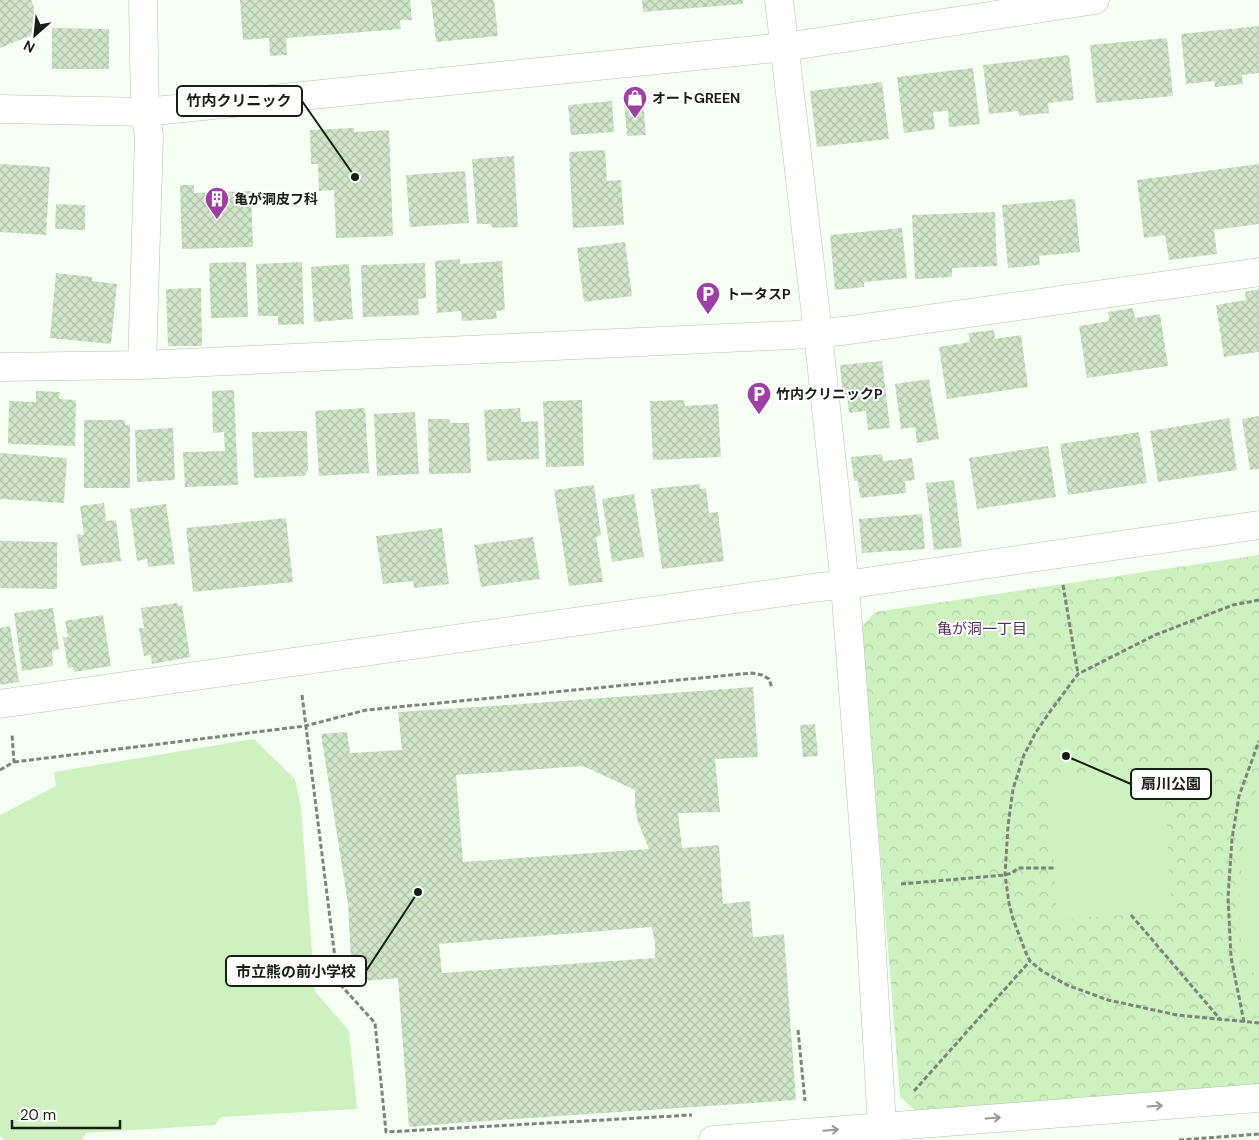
<svg xmlns="http://www.w3.org/2000/svg" width="1259" height="1140" font-family="'DM Sans','Noto Sans JP',sans-serif">
<defs>
<pattern id="park-crowns" width="20" height="18" patternUnits="userSpaceOnUse" patternTransform="scale(1.25)"><rect width="20" height="18" fill="#cdf2c0"/><path d="M2 6a3 3 0 1 1 6 0M12 15a3 3 0 1 1 6 0" fill="none" stroke="#afcfa4"/></pattern>
<pattern id="building-cross-hatch" width="8" height="8" patternUnits="userSpaceOnUse" patternTransform="scale(1.25)"><rect width="8" height="8" fill="#cfe4c8"/><path d="M0 0l8 8M0 8l8-8" fill="none" stroke="#b1c3ab"/></pattern>
</defs>
<rect width="100%" height="100%" fill="#f6fff3"/>
<path fill="url(#park-crowns)" d="M1259 555V1085L919 1114 900 1097 862 627 875 612Z"/>
<path fill="#cdf2c0" d="M254 739 295 779 301 807 315 991 349 1031 357 1109 221 1117 215 1125 86 1133 82 1140H4L0 1136V815L56 786 54 772Z
M1163 768 1172 912 1057 919 1048 775Z
M1259 778V973L1254 974 1242 950 1240 928V885L1244 835Z"/>
<path fill="url(#building-cross-hatch)" fill-rule="evenodd" d="M0 0H31L44 30 0 48Z
M240 0H410L412 20H400L401 29 286 38 287 55 270 56 269 38 243 40Z
M431 0H494L498 36 436 42Z
M642 0H743V4L643 12Z
M1259 26V73L1242 75 1243 84 1215 87 1214 81 1186 84 1181 34Z
M52 28 109 29V69H52Z
M1167 38 1173 96 1096 103 1090 45Z
M1069 55 1074 100 1048 103 1049 113 1019 116 1018 111 989 114 983 65Z
M973 68 980 124 949 127 948 111 933 112 935 129 904 133 897 77Z
M882 82 889 139 817 147 810 91Z
M612 101 614 132 571 135 568 105Z
M643 101 646 135 627 136 624 102Z
M354 128V132L389 130 393 236 336 238 334 190 319 191 318 164H311L310 130Z
M605 150 607 181 621 180 624 225 573 228 569 152Z
M514 156 518 227 493 228 490 224H477L472 159Z
M0 164 50 167 46 235 0 232Z
M1259 164V224L1214 230 1217 254 1169 260 1165 235 1144 238 1137 180Z
M465 171 469 223 410 227 406 175Z
M180 185H194V193L251 191 253 247 182 249Z
M1075 199 1080 252 1039 256 1040 265 1008 268 1002 205Z
M56 204 85 205V230L55 229Z
M995 212 997 266 952 268V277L915 279 912 215Z
M902 228 907 278 864 282V287L835 290 830 235Z
M625 242 632 296 584 302 577 248Z
M460 259V264L502 261 505 310 496 311 497 319 462 321 461 311 437 313 435 261Z
M246 262 248 317 211 318 209 263Z
M302 262 304 324 278 325V316H258L256 264Z
M425 263 426 298 418 299 419 315 363 317 361 265Z
M349 264 353 319 314 322 311 267Z
M56 273 92 277V281L117 284 111 344 50 338Z
M201 288 202 346H168L166 289Z
M1259 289V352L1224 357 1216 305 1246 300 1245 292Z
M1133 308 1135 318 1160 314 1168 366 1087 378 1079 326 1109 321 1108 312Z
M994 330 995 339 1021 335 1028 387 947 399 939 347 970 342 968 333Z
M882 361 890 428 868 430 866 411 849 413 847 395H843L840 365Z
M929 379 939 439 917 443 915 427 901 429 895 384Z
M234 390 238 485 185 487 183 452 225 451 224 432 213 433 212 391Z
M36 391 60 392 59 399 76 400 75 446 8 444 9 401 36 402Z
M582 400 584 466 546 467 543 401Z
M684 400 685 406 718 404 721 457 653 460 650 401Z
M365 408 369 473 319 476 315 411Z
M520 408 521 422 538 421 539 459 487 461 484 410Z
M415 412 419 474 377 476 374 414Z
M1259 416V469L1250 470 1242 419Z
M1229 418 1237 470 1158 482 1150 431Z
M428 419H449L450 423H469L471 473 429 474Z
M84 420H125V425H130V488H84Z
M173 428 175 480 137 482 135 430Z
M307 431 308 470 304 476 254 478 252 432Z
M1139 432 1147 483 1068 495 1060 444Z
M1048 446 1056 497 977 509 969 458Z
M0 453 67 458 64 503 0 499Z
M882 454 883 461 912 458 915 480 905 481 906 493 860 498 858 481H854L851 457Z
M954 480 962 547 934 550 926 483Z
M700 484V489L706 488 709 513 718 512 724 561 662 569 651 489Z
M594 485 601 535 596 537 603 582 569 586 554 490Z
M634 494 644 557 612 562 602 499Z
M104 503 106 521 116 520 121 561 81 566 77 534 84 535 80 506Z
M166 504 175 564 148 567 147 559 137 561 130 509Z
M922 514 925 549 862 553 859 519Z
M286 518 293 582 193 592 186 528Z
M442 528 449 584 414 588 413 581 383 584 376 536Z
M533 537 540 579 481 587 474 545Z
M0 541 57 542V589L0 588Z
M177 603 178 606 182 605 190 657 152 664 151 655 144 656 139 628H144L141 608Z
M53 608 59 649 52 651 53 666 22 671 14 613Z
M103 615 111 666 74 672 73 667 68 668 63 637H68L65 621Z
M10 626 19 682 0 685V628Z
M753 687 758 757 715 759 720 812 678 813 682 848 719 845 723 904 750 901 753 937 784 934 796 1100 456 1123 409 1127 398 978 365 981 364 960 351 961 348 904 321 734 347 732 350 753 402 750 398 712 494 706ZM583 766 635 790V806L638 822 649 849 463 862 456 775ZM652 927 655 943V958L442 973 439 944Z
M815 724 818 756 803 757 800 725Z"/>
<g fill="none" stroke-linecap="round" stroke-linejoin="round">
<defs>
<path id="minor" d="M779 0 818 333 845 585 868 886 882 1126 884 1140
M142 365 149 136 145 112 143 0
M0 367 142 365 793 335 843 331 1259 272
M0 704 819 587 845 585 1259 525
M713 1140 1259 1098"/>
<path id="tertiary" d="M0 109 145 112 785 47 1095 0"/>
</defs>
<use href="#minor" stroke="#afc3a8" stroke-width="29"/>
<use href="#tertiary" stroke="#afc3a8" stroke-width="29"/>
<path stroke="#7c857a" stroke-width="3" stroke-dasharray="5 2.5" stroke-linecap="butt" d="M1063 585 1078 674
M1259 600 1233 605 1155 635 1078 674 1049 713 1036 732 1024 755 1013 789 1008 826 1005 875 1009 903 1013 919 1026 953 1030 961 1042 971 1067 985 1108 1000 1177 1015 1259 1023
M302 695 338 982 375 1023 386 1132 692 1115
M14 762 305 726 366 710 752 673 762 675 769 679 772 688
M0 770 14 762 12 734
M901 884 1005 875 1012 873 1018 868H1054
M1131 915 1220 1019
M1244 1022 1231 957 1228 897 1232 839 1239 796 1259 741
M798 1030 805 1101
M914 1091 1030 961
M1179 1140 1259 1134"/>
<use href="#minor" stroke="#fff" stroke-width="28"/>
<use href="#tertiary" stroke="#fff" stroke-width="28"/>
</g>
<defs><path id="oneway-shaft" d="M-6 0H5M1.5-3L5.5 0L1.5 3" fill="none" stroke-width="1.6" stroke-linecap="round" stroke-linejoin="round" transform="scale(1.25)"/></defs>
<g stroke="#979a96">
<use href="#oneway-shaft" transform="translate(1155 1106) rotate(-4)"/>
<use href="#oneway-shaft" transform="translate(993 1118) rotate(-4)"/>
<use href="#oneway-shaft" transform="translate(831 1130) rotate(-5)"/>
</g>
<defs>
<symbol id="shop-pin" viewBox="-11 -11 22 30"><path d="M0 17L-7.5 6A9.5 9.5 0 1 1 7.5 6Z" fill="#9f3ea6" stroke="#fff"/><path d="M-5-2.5h2.3a2.7 3.5 0 0 1 5.4 0H5L5.5 6h-11ZM-1.5-2.5h3a1.5 2.3 0 0 0-3 0Z" fill="#fff"/></symbol>
<symbol id="building-pin" viewBox="-11 -11 22 30"><path d="M0 17L-7.5 6A9.5 9.5 0 1 1 7.5 6Z" fill="#9f3ea6" stroke="#fff"/><path d="M-4-6H4V6H1V3H-1V6H-4ZM-2.5-4.3h1.7v1.8h-1.7ZM.8-4.3h1.7v1.8H.8ZM-2.5-1h1.7V.8h-1.7ZM.8-1h1.7V.8H.8Z" fill="#fff"/></symbol>
<symbol id="parking-pin" viewBox="-11 -11 22 30"><path d="M0 17L-7.5 6A9.5 9.5 0 1 1 7.5 6Z" fill="#9f3ea6" stroke="#fff"/><path d="M-3.5-5.5H1a3.5 3.5 0 0 1 0 7H-1V5.5H-3.5ZM-1-3.4V-.6H.8a1.4 1.4 0 0 0 0-2.8Z" fill="#fff"/></symbol>
</defs>
<g fill-rule="evenodd">
<use href="#shop-pin" x="621" y="84" width="28" height="38"/>
<use href="#building-pin" x="203" y="185" width="28" height="38"/>
<use href="#parking-pin" x="694" y="280" width="28" height="38"/>
<use href="#parking-pin" x="745" y="380" width="28" height="38"/>
</g>
<g text-anchor="middle" stroke-width="4" stroke-linejoin="round" paint-order="stroke">
<g font-size="14" font-weight="bold" fill="#171f15" stroke="#fff" text-anchor="start">
<text x="652" y="103">オートGREEN</text>
<text x="234" y="204">亀が洞皮フ科</text>
<text x="726" y="299">トータスP</text>
<text x="776" y="399">竹内クリニックP</text>
</g>
<g font-size="15" fill="#5b2c5e" stroke="#fff">
<text x="982" y="634">亀が洞一丁目</text>
</g>
</g>
<path fill="none" stroke="#171f15" stroke-width="2" d="M355 177L302 101M1066 756L1131 784M418 892L366 971"/>
<g fill="#171f15" stroke="#fff" stroke-width="2">
<circle cx="355" cy="177" r="5"/>
<circle cx="1066" cy="756" r="5"/>
<circle cx="418" cy="892" r="5"/>
</g>
<g fill="#fff" stroke="#171f15" stroke-width="2">
<rect x="177" y="86" width="125" height="30" rx="5"/>
<rect x="1131" y="769" width="80" height="30" rx="5"/>
<rect x="226" y="956" width="140" height="30" rx="5"/>
</g>
<g font-size="15" text-anchor="middle" font-weight="bold" fill="#171f15">
<text x="239" y="106">竹内クリニック</text>
<text x="1171" y="789">扇川公園</text>
<text x="296" y="977">市立熊の前小学校</text>
</g>
<g transform="translate(35 35) rotate(207)" stroke="#ffffff" stroke-width="4" paint-order="stroke">
<path d="M0-4L9 19L0 12L-9 19Z" fill="#171f15"/>
<text y="-8" font-size="14" font-weight="bold" text-anchor="middle" fill="#171f15">N</text>
</g>
<path d="M12 1120v8h108v-8" fill="none" stroke="#171f15" stroke-width="2.5"/>
<text x="20" y="1120" font-size="15" fill="#171f15" stroke="#ffffff" stroke-width="4" paint-order="stroke">20 m</text>
</svg>
